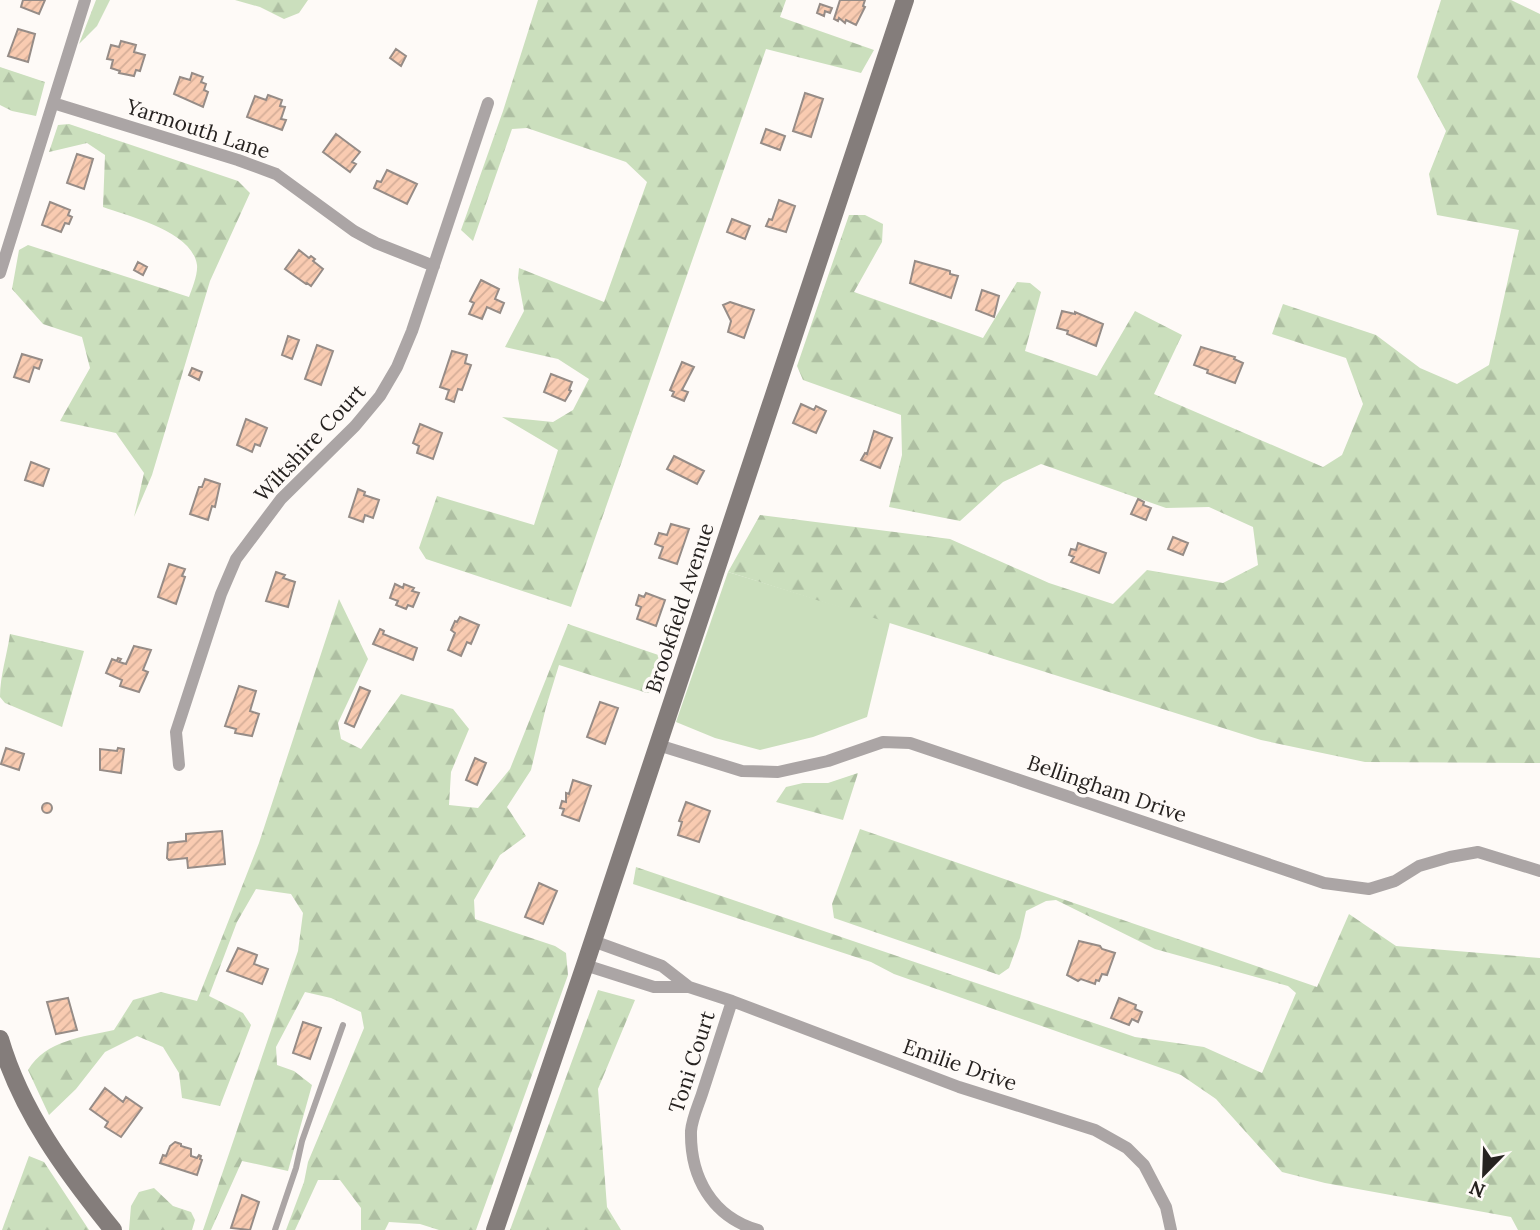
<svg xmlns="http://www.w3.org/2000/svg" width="1540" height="1230" font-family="Lora,serif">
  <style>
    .green { fill: #cbdfbd }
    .forest { fill: url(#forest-firs) }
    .building { fill: url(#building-hatch); stroke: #968c87; stroke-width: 2 }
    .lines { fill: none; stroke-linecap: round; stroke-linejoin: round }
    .service { stroke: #aba5a5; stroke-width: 6 }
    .minor { stroke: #aba5a5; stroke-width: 12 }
    .secondary { stroke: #847d7b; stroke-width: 18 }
    .labels { text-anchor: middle; stroke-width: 7; stroke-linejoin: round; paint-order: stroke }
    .street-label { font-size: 21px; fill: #262220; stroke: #fefaf7 }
  </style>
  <defs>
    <pattern id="forest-firs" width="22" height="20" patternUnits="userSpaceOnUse" patternTransform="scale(1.75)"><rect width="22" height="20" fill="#cbdfbd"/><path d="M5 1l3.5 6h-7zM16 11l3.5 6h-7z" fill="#aebfa2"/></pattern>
    <pattern id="building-hatch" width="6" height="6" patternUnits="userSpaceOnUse" patternTransform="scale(1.75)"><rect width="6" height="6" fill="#f9cbb1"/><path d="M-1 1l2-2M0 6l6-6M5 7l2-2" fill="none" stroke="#d5ae98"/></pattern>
  </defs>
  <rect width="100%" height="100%" fill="#fefaf7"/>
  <path class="green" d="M728 572 890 622 867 717 813 737 760 750 715 738 676 722Z"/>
  <path class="forest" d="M96 0H110L97 26 79 44Z
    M235 0H308L299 13 284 19 260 7Z
    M538 0H786L780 17 874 50 861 73 766 49 571 607 426 559 419 548 437 496 534 525 558 450 502 417 553 422 573 410 589 379 558 359 505 347 524 311 518 278 519 268 604 302 647 182 626 162 527 128 512 129 473 241 461 230 503 111Z
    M1441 0H1511L1540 14V763L1365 762 1261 740 728 572 760 515 950 539 1049 583 1113 604 1147 570 1223 583 1258 565 1253 527 1209 507 1166 508 1041 464 1003 482 960 521 889 507 902 455 901 415 803 380 797 366 849 215H865L883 224 882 242 854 292 983 338 1017 282 1030 283 1041 292 1025 351 1097 376 1135 311 1182 335 1154 394 1323 467 1342 455 1363 404 1346 358 1272 334 1283 304 1376 335 1420 368 1457 384 1489 365 1519 230 1437 215 1429 174 1446 131 1417 77Z
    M0 67 45 82 36 116 12 111 0 105Z
    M69 124 238 181 250 193 210 281 152 475 134 517 144 473 116 433 60 421 90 368 82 337 43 324 12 289 19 250 28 245 189 297C192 289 198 274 197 265 192 231 130 217 103 207L105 155 87 143 49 152 58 125Z
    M339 599 368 659 338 723 341 739 361 749 401 694 453 709 469 729 451 772 449 805 478 808 510 769 568 624 670 659 661 688 647 693 559 665 546 707 531 770 507 807 526 836 500 855 474 900 475 919 555 946 566 953 568 975 476 1230H439L420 1224 389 1222 385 1230H361V1208L340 1180H318L295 1230H286L304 1182 308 1162 364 1028 361 1012 331 998 305 992 276 1047 277 1065 294 1071 312 1085 288 1171 242 1161 211 1230H203L298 951 303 913 291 894 256 889 237 922 209 996 243 1013 251 1025 220 1106 182 1098 179 1073 163 1047 137 1036 105 1052 76 1089 49 1115 28 1070C46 1040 83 1037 114 1030L133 1000 161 992 197 1001 259 843Z
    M10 634 84 651 62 727 5 703 0 697C0 676 7 655 10 634Z
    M858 773 843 820 776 802 786 787 803 783H828Z
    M860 829 1317 987 1349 914 1396 946 1540 958V1230H1518L1511 1217 1325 1183 1282 1172 1216 1099 1181 1075 894 974 871 962 633 884 636 867 1135 1037 1204 1047 1262 1073 1296 993 1288 986 1155 949 1056 900 1046 901 1026 911 1020 938 1009 968 999 975 834 918 832 904Z
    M598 990 635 1000 598 1089 607 1207 621 1230H510Z
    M29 1156 44 1162 89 1230H2Z
    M154 1188 173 1206 191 1212 195 1220 192 1230H129L131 1206 139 1192Z"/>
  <path class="building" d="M23 0H45L39 14 21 7Z
    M840 0H865L863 6 865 7 856 25 846 20 845 23 839 18 838 21 834 19Z
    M820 4 832 8 830 13 825 11 824 16 817 13Z
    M18 29 35 34 28 62 8 56Z
    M121 41 136 45 134 52 145 55 140 71 136 70 134 76 119 73 120 71 111 68 113 60 107 59 111 45 119 47Z
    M396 49 406 56 401 66 390 58Z
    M192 73 203 77 201 82 206 84 204 90 208 92 203 107 174 94 180 77 190 80Z
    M805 93 823 99 811 137 793 131Z
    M268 95 282 100 280 106 285 107 281 119 286 120 282 130 247 117 255 96 266 100Z
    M766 129 785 136 780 150 761 143Z
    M336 134 360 152 352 162 356 164 350 172 323 152Z
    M77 154 93 159 84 189 67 183Z
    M387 170 417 184 407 204 374 188 377 181 381 182Z
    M779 200 795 206 786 232 766 226 769 219 772 220Z
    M50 202 70 210 68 215 72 217 69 224 65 223 61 232 42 225Z
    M732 219 750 226 745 239 727 232Z
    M299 250 309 258 311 256 315 259 313 261 323 269 311 286 307 283 306 284 285 269Z
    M915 261 950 271V274L958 276 951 298 910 283Z
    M138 262 147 267 143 275 134 270Z
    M481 280 499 289 495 299 504 303 500 313 487 307 482 319 469 314 474 303 470 301Z
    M982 290 999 296 994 317 976 310Z
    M730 302 754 310 744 338 728 332 731 321 723 305Z
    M1062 311 1075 314V312L1103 324 1096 346 1067 334 1068 331 1057 328Z
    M288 336 299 340 292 359 282 355Z
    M317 345 333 351 321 385 305 379Z
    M1201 347 1235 357 1234 359 1243 363 1235 383 1207 373 1208 370 1194 365Z
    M452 351 467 355 465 363 471 365 462 390 458 389 454 402 446 399 449 390 440 387Z
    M22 354 42 360 39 369 34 367 29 382 14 377Z
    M682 362 694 367 682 390 688 392 684 401 672 396 674 392 670 390Z
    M192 368 202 372 199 380 189 375Z
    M551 374 572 382 569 390 571 391 565 401 544 392Z
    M801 404 814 410 816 406 826 411 816 433 793 423Z
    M246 419 267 428 260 446 255 444 252 452 237 445Z
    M420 424 442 433 433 459 417 453 419 446 413 443Z
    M874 431 892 438 880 468 861 460 865 453 867 454Z
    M674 456 704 471 697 484 667 469Z
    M31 462 49 469 43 486 25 480Z
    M205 479 220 484 215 507 212 506 208 520 190 514 199 487H202Z
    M358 489 365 492 364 495 379 500 373 518 365 515 363 522 349 517Z
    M1138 499 1144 502 1143 505 1151 508 1146 520 1131 514Z
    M671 524 689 529 677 564 659 558 663 547 655 544 659 533 667 535Z
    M1173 537 1188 543 1183 555 1168 549Z
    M1078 543 1106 553 1099 573 1071 562 1074 557 1069 555 1071 549 1076 550Z
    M169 564 185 569 182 576 185 577 176 604 158 597Z
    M276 572 285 575 283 578 295 582 288 607 266 601Z
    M395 584 403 588 404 584 414 588 412 591 419 593 413 607 408 605 406 609 396 605 398 601 390 598Z
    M646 593 665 600 656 626 637 619 641 607 636 605 639 595 644 597Z
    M460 617 479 625 471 644 467 642 461 656 448 650 455 633 451 630 455 621 457 622Z
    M380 629 384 631 383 634 417 648 413 660 373 644Z
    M134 646 151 650 143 670 148 672 139 692 120 686 122 680 106 673 112 659 117 661 118 658 121 659 119 662 126 664Z
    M239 686 256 691 250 711 259 714 252 736 235 733 236 729 225 726Z
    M360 687 370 691 354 727 345 723Z
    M600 702 618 708 605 744 587 737Z
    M6 748 24 754 19 770 1 764Z
    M118 748 124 749 121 773 100 770V749L117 751Z
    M475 758 486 763 477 785 466 780Z
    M573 780 591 786 579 821 562 815 564 809 560 808 562 801 566 802V793L569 794Z
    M686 802 710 811 699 842 678 835 682 822 679 821Z
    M42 808a5 5 0 1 1 10 0a5 5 0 1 1-10 0Z
    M222 831 225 864 188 868 187 858 169 860 167 858 168 843 186 841V834Z
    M539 883 557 891 543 924 525 917Z
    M1079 941 1100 946 1102 949 1115 953 1107 975 1102 974 1099 981 1096 980 1095 984 1081 979 1078 981 1067 975Z
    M238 948 257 955 254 964 268 969 262 984 227 971Z
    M68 998 77 1030 56 1034 47 1002Z
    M1119 998 1136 1005 1135 1009 1142 1012 1138 1022 1132 1019 1129 1025 1111 1018Z
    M303 1022 321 1028 310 1059 293 1053Z
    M105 1088 123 1102 126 1097 142 1108 121 1137 105 1127 108 1122 90 1109Z
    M175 1142 181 1144V1146L191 1149V1156L197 1158 199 1155 201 1156 200 1159 202 1160 197 1175 160 1163 163 1155 166 1156 170 1146Z
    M242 1195 259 1202 250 1230 231 1228Z"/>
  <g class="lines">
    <path class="service" d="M275 1230 296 1168 302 1141 343 1025"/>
    <path class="minor" d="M53 103 238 160 276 174 354 231 376 243 434 266
      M0 273 85 0
      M658 745 742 771 778 772 828 761 883 742 910 743 1324 883 1369 889 1395 881 1419 866 1450 857 1478 852 1540 871
      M179 765 176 732 221 594 236 559 281 499 355 426 380 396 397 367 412 331 488 103
      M593 941 662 966 689 987
      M585 965 654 987H689L732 1001 959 1087 1095 1130 1127 1148 1144 1165 1166 1207 1171 1230
      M732 1001C722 1032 712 1063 702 1094 698 1106 692 1119 691 1131 690 1177 712 1217 758 1230"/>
    <path class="secondary" d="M0 1039C21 1111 66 1172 113 1230
      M495 1230 585 965 905 0"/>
  </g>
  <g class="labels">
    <g class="street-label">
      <text transform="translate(198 129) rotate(18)" y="7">Yarmouth Lane</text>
      <text transform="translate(310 443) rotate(-47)" y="7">Wiltshire Court</text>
      <text transform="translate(680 608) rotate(-72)" y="7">Brookfield Avenue</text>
      <text transform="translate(1107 789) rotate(19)" y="7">Bellingham Drive</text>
      <text transform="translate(692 1062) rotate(-72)" y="7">Toni Court</text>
      <text transform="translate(960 1065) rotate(19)" y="7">Emilie Drive</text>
    </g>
  </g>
  <g transform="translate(1484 1174) rotate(203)" stroke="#fefaf7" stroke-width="5" paint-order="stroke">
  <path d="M0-5L12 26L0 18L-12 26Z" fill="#262220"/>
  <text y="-10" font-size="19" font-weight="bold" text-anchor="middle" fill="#262220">N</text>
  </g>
</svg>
